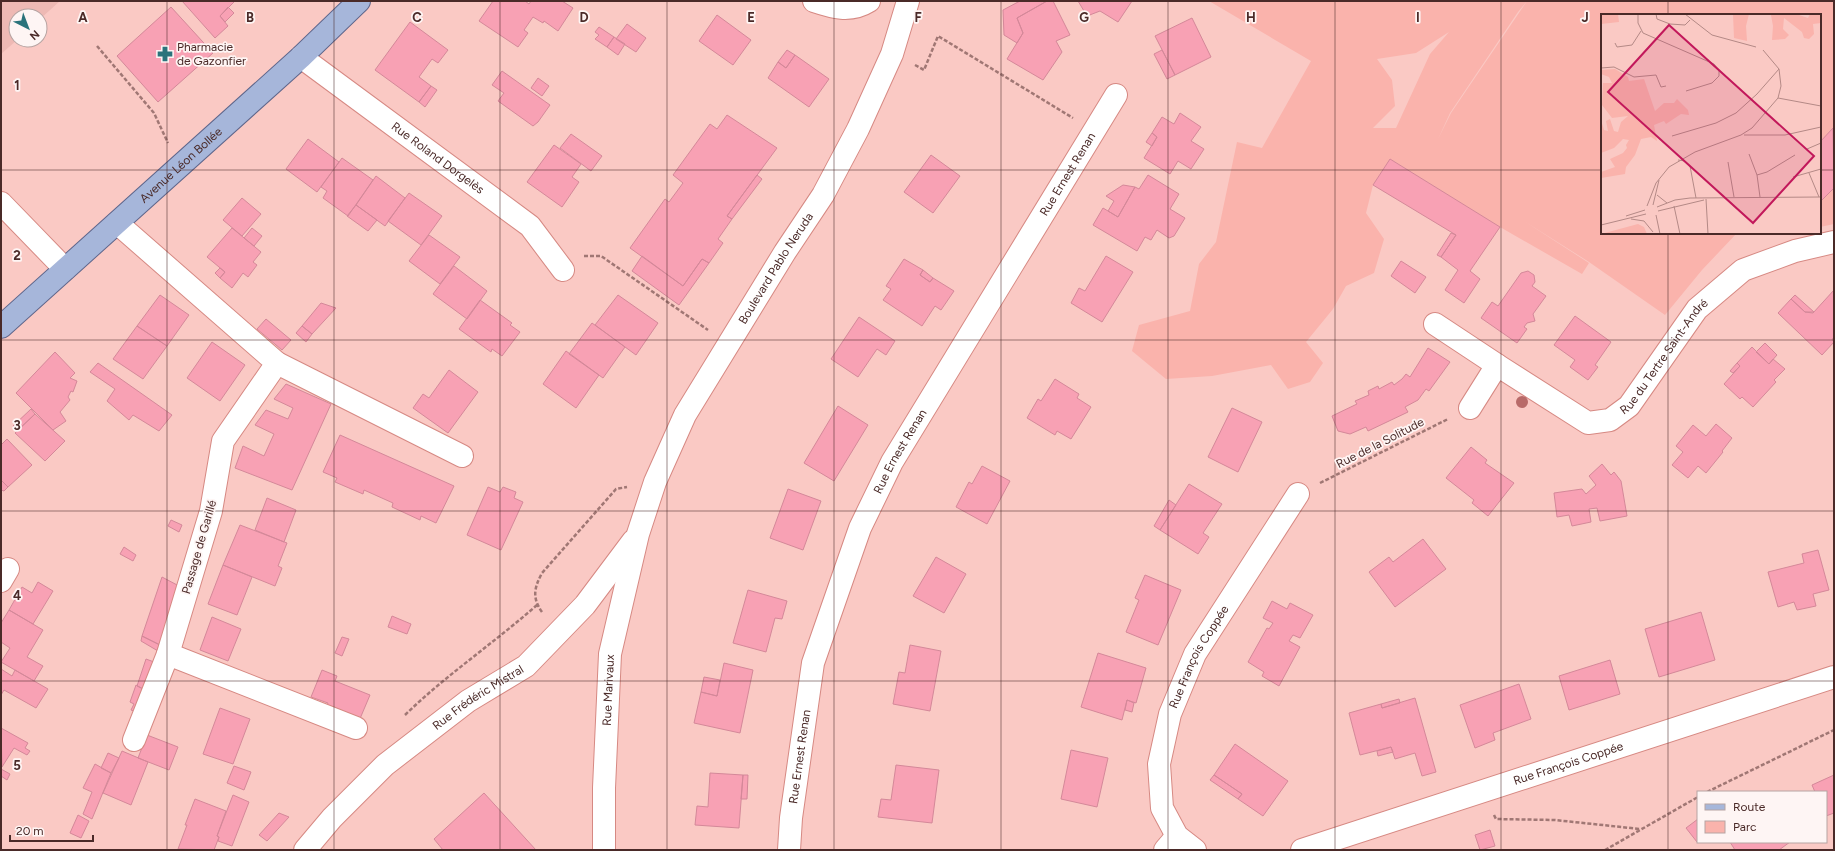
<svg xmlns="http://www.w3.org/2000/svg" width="1835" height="851" font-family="Figtree,sans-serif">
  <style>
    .built { fill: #eeb9b4 }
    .green { fill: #fab3ac; fill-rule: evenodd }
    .building { fill: #f8a1b4; stroke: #d48899 }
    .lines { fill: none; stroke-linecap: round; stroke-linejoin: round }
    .minor-casing { stroke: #d68983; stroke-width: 24 }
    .major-casing { stroke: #5f668b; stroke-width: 24 }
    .path { stroke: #a07774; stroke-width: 2.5; stroke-dasharray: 4 2; stroke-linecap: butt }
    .minor { stroke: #fff; stroke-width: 22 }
    .major { stroke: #a6b6da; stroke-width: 22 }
    .tree { fill: #b86a69 }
    .grid { fill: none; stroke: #4a2a28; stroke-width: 1; stroke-opacity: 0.55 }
    .labels { text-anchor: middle; stroke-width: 3.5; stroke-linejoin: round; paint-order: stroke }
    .poi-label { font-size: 12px; fill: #4a2a28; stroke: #fef5f4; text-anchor: start }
    .street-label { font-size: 12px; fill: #4a2a28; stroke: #fef5f4 }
    .inset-road { fill: none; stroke: #b48986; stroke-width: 1 }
    .view { fill: #c2185b; fill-opacity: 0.15; stroke: #c2185b; stroke-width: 2 }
    .inset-edge { fill: none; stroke: #4a2a28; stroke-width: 2 }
    .grid-label { font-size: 13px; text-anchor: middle; font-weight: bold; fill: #4a2a28; stroke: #fef5f4; stroke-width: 3.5; stroke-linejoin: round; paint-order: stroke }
  </style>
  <rect width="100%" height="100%" fill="#fac9c4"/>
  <path class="built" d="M1 1H60L40 19V16H16L17 40 1 54Z"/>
  <path class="green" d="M1209 1H1527L1518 12 1450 113 1438 139 1451 113 1527 1H1834V224L1820 227V15H1602V233H1737L1702 270 1665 315 1589 262 1521 219 1589 263 1582 274 1500 227 1390 159 1373 185 1366 213 1384 239 1374 273 1346 286 1333 309 1306 342 1323 363 1310 382 1288 389 1271 365 1212 376 1166 379 1132 351 1139 325 1190 311 1199 264 1216 242 1237 142 1262 148 1311 61ZM1449 32 1430 54 1396 128H1373L1395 106 1392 80 1377 59 1416 53Z"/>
  <path class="building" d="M182 1H235L220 16 228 26 215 38Z
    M493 1H525L529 4 531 1H562L573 8 558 31 544 21 543 23 533 17 524 30 528 33 518 47 479 21Z
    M1020 1H1047L1017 18 1023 33 1017 43 1004 35 1003 10Z
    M1047 1H1053L1070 35 1056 41 1062 52 1043 80 1007 59 1023 33 1017 18Z
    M1078 1H1132L1118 22 1100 11 1087 16Z
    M171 7 213 53 158 102 117 56Z
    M228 7 234 13 225 22 220 16Z
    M717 15 751 40 733 65 699 41Z
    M1192 18 1211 57 1175 75 1155 36Z
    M410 22 448 50 438 63 432 59 419 77 431 86 419 102 375 70Z
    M627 24 646 38 636 52 616 39Z
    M599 27 614 37 607 47 595 39 599 35 595 32Z
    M614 37 625 44 618 55 607 47Z
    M787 50 795 55 786 68 778 62Z
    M1162 50 1175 75 1167 79 1154 54Z
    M795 55 829 79 809 107 768 78 778 62 786 68Z
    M502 71 550 105 538 122 533 126 498 101 504 93 492 85Z
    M538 78 549 86 542 96 531 88Z
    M431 86 437 90 425 107 419 102Z
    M1180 113 1201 127 1191 141 1204 149 1191 169 1178 161 1170 174 1144 158 1157 137 1152 133 1162 117 1174 124Z
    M727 115 777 148 727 216 732 219 718 239 723 243 709 263 702 259 683 286 630 248 665 199 669 202 683 183 673 175 710 124 717 129Z
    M1833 128 1834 188 1820 202V142Z
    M1152 133 1157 137 1152 146 1146 142Z
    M571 134 602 156 591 171 560 148Z
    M308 139 339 162 317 192 286 169Z
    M554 145 581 164 572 177 579 182 562 207 527 182Z
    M931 155 960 176 933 213 904 192Z
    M342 158 373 180 348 216 323 198 327 191 321 187Z
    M1390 159 1500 227 1470 271 1480 279 1464 303 1445 290 1458 270 1441 257 1456 235 1373 185Z
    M757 175 762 179 732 219 727 216Z
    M1148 175 1179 194 1170 209 1185 218 1174 236 1169 238 1157 230 1151 240 1145 237 1137 251 1093 225 1103 208 1118 217 1135 187 1139 189Z
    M376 176 405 198 385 226 356 205Z
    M1123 185 1135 187 1118 217 1108 211 1114 201 1106 196Z
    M409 193 442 216 421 245 388 221Z
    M242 198 261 214 242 236 223 220Z
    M356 205 377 220 368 231 347 216Z
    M232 228 261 252 253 262 257 265 248 277 243 273 232 288 220 278 225 272 207 257Z
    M252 228 262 236 254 246 244 238Z
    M1451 233 1456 235 1441 257 1437 255Z
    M429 235 460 257 440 284 409 261Z
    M642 256 683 286 702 259 709 263 679 305 632 271Z
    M1106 256 1133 272 1102 322 1071 303 1079 288 1085 291Z
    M904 259 923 270 920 275 930 282 933 278 954 291 941 310 935 306 922 326 883 300 891 289 886 286Z
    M1401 261 1426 277 1415 293 1391 276Z
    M454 266 487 291 467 319 433 294Z
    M220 268 225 272 220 278 215 273Z
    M923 270 933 278 930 282 920 275Z
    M1528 271 1534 275 1535 282 1532 286 1546 296 1533 314 1535 321 1527 323 1524 327 1527 329 1517 343 1481 318 1492 302 1498 306 1521 273Z
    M1834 290V338L1832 339 1834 342 1822 355 1778 313 1791 299 1805 312 1813 313Z
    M160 295 189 315 167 346 137 326Z
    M618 295 658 323 636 355 595 325Z
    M1795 295 1814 312H1805L1791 299Z
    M480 300 512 323 510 325 520 332 502 356 492 349 491 352 459 329Z
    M321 303 336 308 312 334 302 326Z
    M1575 316 1611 342 1595 365 1598 367 1588 380 1570 367 1575 360 1554 345Z
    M859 317 895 341 886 355 877 349 858 377 831 359Z
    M266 319 291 340 282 350 257 329Z
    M592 323 625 347 603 378 569 354Z
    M137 326 167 346 143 379 113 359Z
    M302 326 312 334 306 342 296 333Z
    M212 342 245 365 220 401 187 378Z
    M1765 343 1777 355 1769 364 1756 352Z
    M1752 347 1769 364 1773 359 1785 369 1774 380 1776 382 1753 407 1742 397 1740 399 1724 384 1740 366 1737 363Z
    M1428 348 1450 362 1429 391 1426 389 1418 400 1405 407 1408 412 1368 431 1366 427 1350 434 1338 431 1332 416 1357 404 1355 401 1369 395 1368 391 1378 386 1379 389 1392 382 1394 385 1402 379 1406 374 1410 377Z
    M566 351 599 375 576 408 543 384Z
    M55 352 75 373 70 378 77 381 73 392 71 391 68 397 70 400 60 412 66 421 53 430 16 393Z
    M98 363 172 415 159 431 133 415 129 420 107 401 115 389 90 372Z
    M1737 363 1740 366 1733 373 1730 371Z
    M449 370 478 392 448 433 413 408 423 394 429 398Z
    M1055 379 1079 394 1077 398 1091 407 1071 439 1057 431 1055 435 1027 418 1038 399 1041 401Z
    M286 384 331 404 292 490 235 468 243 446 264 456 274 434 255 425 266 410 288 419 293 408 274 399Z
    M838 406 868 425 834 481 804 463Z
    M1232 408 1262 422 1238 472 1208 457Z
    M31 409 35 414 17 431 13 426Z
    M35 414 65 441 45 461 15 433Z
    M1716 424 1732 438 1722 451 1723 452 1706 473 1698 466 1688 478 1672 465 1683 452 1676 446 1693 425 1706 436Z
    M340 435 454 486 436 523 421 516 420 520 392 507 393 503 364 490 363 494 335 482 337 478 323 472Z
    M7 439 32 465 8 487 1 480V445Z
    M1471 447 1487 460 1485 463 1514 483 1488 516 1472 503 1474 500 1446 478Z
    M1602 464 1611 475 1614 472 1621 481 1627 516 1600 521 1597 508 1589 509 1591 522 1572 526 1569 515 1557 517 1554 493 1582 489 1586 494 1596 485 1589 476Z
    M982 466 1010 481 987 524 956 507 969 482 972 484Z
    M1 480 8 487 4 491 1 490Z
    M1189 484 1222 504 1203 533 1209 537 1198 554 1160 530Z
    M488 487 500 492 503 487 516 492 514 498 523 502 501 550 467 535Z
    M788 489 821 501 803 550 770 538Z
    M267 498 296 510 284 542 255 530Z
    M1169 500 1176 505 1160 530 1154 526Z
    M171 520 182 525 179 532 168 526Z
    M240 525 287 543 278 566 282 568 275 586 223 565Z
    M1423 539 1446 569 1395 607 1369 572 1389 557 1393 562Z
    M124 547 136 555 133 561 120 554Z
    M1818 550 1829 590 1813 594 1816 606 1797 610 1794 602 1778 607 1768 572 1804 563 1802 554Z
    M936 557 966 574 944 613 913 596Z
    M223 565 252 577 237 615 208 604Z
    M1145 575 1181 590 1158 645 1126 632 1139 600 1135 598Z
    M162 577 179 586 160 645 142 636Z
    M38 582 53 591 33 624 9 610 22 587 32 593Z
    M748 590 787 601 782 619 775 618 766 652 733 643Z
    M1272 601 1287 609 1290 603 1313 615 1300 638 1293 635 1289 641 1300 647 1279 686 1262 676 1264 672 1248 662 1267 628 1269 629 1273 623 1263 618Z
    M9 610 43 630 27 657 43 666 34 681 1 662 10 648 1 642V623Z
    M1701 612 1715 660 1659 677 1645 629Z
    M392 616 411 624 407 634 388 627Z
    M212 617 241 629 228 661 200 650Z
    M142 636 160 645 158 651 141 641Z
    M342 637 349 639 342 656 335 653Z
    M910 645 941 651 930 711 893 704 899 672 905 673Z
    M1098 653 1146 668 1136 703 1127 700 1122 720 1081 707Z
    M146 659 154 662 145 690 137 686Z
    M1610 660 1620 694 1569 710 1559 676Z
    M724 663 753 670 740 733 694 723 701 692 717 696Z
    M1 669 12 676 15 670 48 689 36 708 4 690 1 695Z
    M322 670 337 676 335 681 370 695 359 721 326 708 328 703 311 697Z
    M704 677 720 680 717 696 701 692Z
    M1519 684 1531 719 1493 733 1495 740 1475 748 1460 705Z
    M136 685 145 690 136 712 131 710 134 704 130 702Z
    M1415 698 1436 772 1422 776 1415 753 1395 759 1391 747 1360 755 1349 713 1381 704 1382 708Z
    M1399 699 1400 703 1382 708 1381 704Z
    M1127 700 1134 703 1132 712 1125 710Z
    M220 708 250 719 233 764 203 754Z
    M1 728 28 743 25 748 30 751 27 755 14 748 2 767Z
    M147 735 178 747 169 770 138 758Z
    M1235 744 1288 781 1263 816 1238 799 1242 794 1214 775Z
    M1391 747 1393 752 1378 756 1377 751Z
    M1071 750 1108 758 1097 807 1061 799Z
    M122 751 148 762 131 805 103 793Z
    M108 753 119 758 111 773 101 768Z
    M95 764 111 773 92 819 83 814 92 792 83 788Z
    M896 765 939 770 932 823 878 817 881 799 891 800Z
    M234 766 251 772 244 790 227 783Z
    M1 769 10 774 7 780 1 776Z
    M710 773 743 775 739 828 695 825 697 806 708 807Z
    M743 775H748L747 799H741Z
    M1214 775 1242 794 1238 799 1210 780Z
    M1834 775V813L1826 816V792H1815L1812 785Z
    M484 793 536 850H443L434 839Z
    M233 795 249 802 232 846 218 841 219 837 217 836Z
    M195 799 226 811 217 836 219 837 214 850 178 849 187 825H185Z
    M279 813 289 817 267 841 259 835Z
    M78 815 89 821 81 838 70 833Z
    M1698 819V841L1697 842 1686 828Z
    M1490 830 1495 846 1480 850 1475 835Z
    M1730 842H1790L1779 850H1735Z"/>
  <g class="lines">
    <defs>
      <g id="minor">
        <path d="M814 1C832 7 850 13 869 1"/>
        <path id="s1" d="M301 57 530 226 563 270"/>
        <path d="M1 203 65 269"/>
        <path d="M117 223 277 363 223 441 211 511 168 654 134 740"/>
        <path d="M1435 324 1497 365"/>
        <path d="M277 363 462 456"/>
        <path id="s2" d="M1470 408 1497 365 1588 423 1610 420 1629 406 1697 309 1743 270 1795 251 1834 242"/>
        <path d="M1 581 8 569"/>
        <path d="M168 654 356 728"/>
        <path id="s3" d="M305 850 332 818 385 765 468 701 526 666 585 605 633 541"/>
        <path id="s4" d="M604 850V788L610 654 638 534 655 482 685 415 785 252 823 195 858 129 892 54 908 1"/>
        <path id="s5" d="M789 850 791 818 813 663 860 528 892 462 1116 95"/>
        <path d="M1165 850 1177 836"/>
        <path id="s6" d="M1195 850 1177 836 1162 808 1159 764 1170 714 1195 654 1298 494"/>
        <path id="s7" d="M1302 850 1834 677"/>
      </g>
      <g id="major">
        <path id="s8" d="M1 327 301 57 359 1"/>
      </g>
    </defs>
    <use href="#minor" class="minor-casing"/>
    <use href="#major" class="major-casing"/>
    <path class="path" d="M97 46 154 113 168 143
      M915 65 924 70 938 36 1073 118
      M584 256H601L708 330
      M1320 483 1448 419
      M542 612C532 598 534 588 542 573L616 489 627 487
      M405 715C446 675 494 643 537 605
      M1707 792 1834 730
      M1494 815 1496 819 1555 820 1640 829
      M1605 850 1698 797"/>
    <use href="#minor" class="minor"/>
    <use href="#major" class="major"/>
  </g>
  <circle class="tree" cx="1522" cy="402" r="6"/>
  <path class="grid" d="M167 1V850M334 1V850M500 1V850M667 1V850M834 1V850M1001 1V850M1168 1V850M1335 1V850M1501 1V850M1668 1V15M1 170H1602M1820 170H1834M1668 233V850M1 340H1834M1 511H1834M1 681H1834"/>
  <defs>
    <symbol id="pharmacy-bare" viewBox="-9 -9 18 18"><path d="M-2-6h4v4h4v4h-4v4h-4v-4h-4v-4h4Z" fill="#2a737b" stroke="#fef5f4" stroke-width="2.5" paint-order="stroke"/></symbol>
  </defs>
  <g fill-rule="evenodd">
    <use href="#pharmacy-bare" x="154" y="43" width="22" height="22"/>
  </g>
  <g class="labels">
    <g class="poi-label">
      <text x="177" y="51">Pharmacie<tspan x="177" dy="14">de Gazonfier</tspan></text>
    </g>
    <g class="street-label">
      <text dy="4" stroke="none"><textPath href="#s1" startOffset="170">Rue Roland Dorgelès</textPath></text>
      <text dy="4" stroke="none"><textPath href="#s8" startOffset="242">Avenue Léon Bollée</textPath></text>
      <text dy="4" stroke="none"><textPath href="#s5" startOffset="742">Rue Ernest Renan</textPath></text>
      <text dy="4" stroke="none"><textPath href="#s4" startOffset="620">Boulevard Pablo Neruda</textPath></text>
      <text dy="4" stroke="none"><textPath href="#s2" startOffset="265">Rue du Tertre Saint-André</textPath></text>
      <text transform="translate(1380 443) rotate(-27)" y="4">Rue de la Solitude</text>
      <text dy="4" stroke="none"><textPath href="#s5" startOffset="418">Rue Ernest Renan</textPath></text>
      <text transform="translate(199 547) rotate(-74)" y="4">Passage de Garillé</text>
      <text dy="4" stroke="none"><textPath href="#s6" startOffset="214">Rue François Coppée</textPath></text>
      <text dy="4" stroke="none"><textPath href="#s4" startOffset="160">Rue Marivaux</textPath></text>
      <text dy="4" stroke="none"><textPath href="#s3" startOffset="232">Rue Frédéric Mistral</textPath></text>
      <text dy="4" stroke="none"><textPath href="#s5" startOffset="94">Rue Ernest Renan</textPath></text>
      <text dy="4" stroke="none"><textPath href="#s7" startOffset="280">Rue François Coppée</textPath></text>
    </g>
  </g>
  <g transform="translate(1601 14)">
    <rect width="220" height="220" fill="#fac9c4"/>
    <path d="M0 0H17L18 8 0 10ZM132 0H148L145 12 146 27 133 24ZM167 0H195L207 4 209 0H219L220 9 212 10 213 20 208 25 203 24 201 18 183 4 182 15 188 21 184 25 171 26 172 12 170 1ZM14 55 27 63 28 67 43 65 54 97 63 89H73L76 85 87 96 88 101 80 100 65 110 63 107 53 111 56 127 50 123 40 125 34 141 25 153 24 160 0 164V158L14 153 9 145 22 139 26 134 25 131 28 126 22 125 13 134 0 139V106L3 116 7 117 5 107 9 105 13 117 17 118 20 108 27 102 11 104 1 91 2 69H11L8 63 0 60V56ZM37 210 43 213 46 220H0Z" fill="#fab3ac"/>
    <path class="inset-road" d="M37 0V9L42 19 113 50 118 56V62L111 69 85 77M55 0 56 5 69 10 84 11 89 6M84 0 111 21 155 33M14 29 16 33 31 31 40 17M0 54 13 53 33 63 55 61 60 73 65 72M177 84 220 92M143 121H184L220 113M71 122 115 109 135 99 156 80 178 55M206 135 220 129M148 140 156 161M77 146 84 147 89 152 95 184M127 148 133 183M208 159 218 183M192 163 220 155M56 181 66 189M159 183 156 161 166 158 194 141M105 185 107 220M52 191 58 166M46 192 55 169 68 153 94 138 140 121 151 114 177 84 180 72 178 55 162 36M73 192 79 220M56 193 74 186 89 184 220 183M57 197 103 186M55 201 59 220M25 202 44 196M30 205 43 207 52 218M0 211 45 200"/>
    <path class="view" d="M68 11 213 142 152 209 7 78Z"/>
    <rect width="220" height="220" class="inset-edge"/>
  </g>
  <g class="grid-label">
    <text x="83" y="22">A</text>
    <text x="250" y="22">B</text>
    <text x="417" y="22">C</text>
    <text x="584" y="22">D</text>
    <text x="751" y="22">E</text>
    <text x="918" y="22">F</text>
    <text x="1084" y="22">G</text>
    <text x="1251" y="22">H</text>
    <text x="1418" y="22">I</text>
    <text x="1585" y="22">J</text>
    <text x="17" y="90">1</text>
    <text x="17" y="260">2</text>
    <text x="17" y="430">3</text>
    <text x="17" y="600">4</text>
    <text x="17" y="770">5</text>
  </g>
  <rect width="1835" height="851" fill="none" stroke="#4a2a28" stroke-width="4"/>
  <rect x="1697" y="791" width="130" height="52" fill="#fef5f4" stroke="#b6a4a2"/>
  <rect x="1705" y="804" width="20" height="6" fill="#a6b6da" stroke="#b6a4a2"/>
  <text x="1733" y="811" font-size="12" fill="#4a2a28">Route</text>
  <rect x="1705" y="821" width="20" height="12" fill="#fab3ac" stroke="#b6a4a2"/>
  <text x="1733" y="831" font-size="12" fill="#4a2a28">Parc</text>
  <g transform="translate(28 28) rotate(138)"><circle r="19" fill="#fef5f4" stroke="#b6a4a2"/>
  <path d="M0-3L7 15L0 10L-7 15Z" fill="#2a737b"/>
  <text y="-6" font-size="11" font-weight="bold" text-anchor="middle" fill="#4a2a28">N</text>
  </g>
  <path d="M10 835v6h83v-6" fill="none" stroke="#4a2a28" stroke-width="2"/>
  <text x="16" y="835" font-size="12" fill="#4a2a28" stroke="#fef5f4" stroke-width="3" paint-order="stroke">20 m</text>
</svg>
